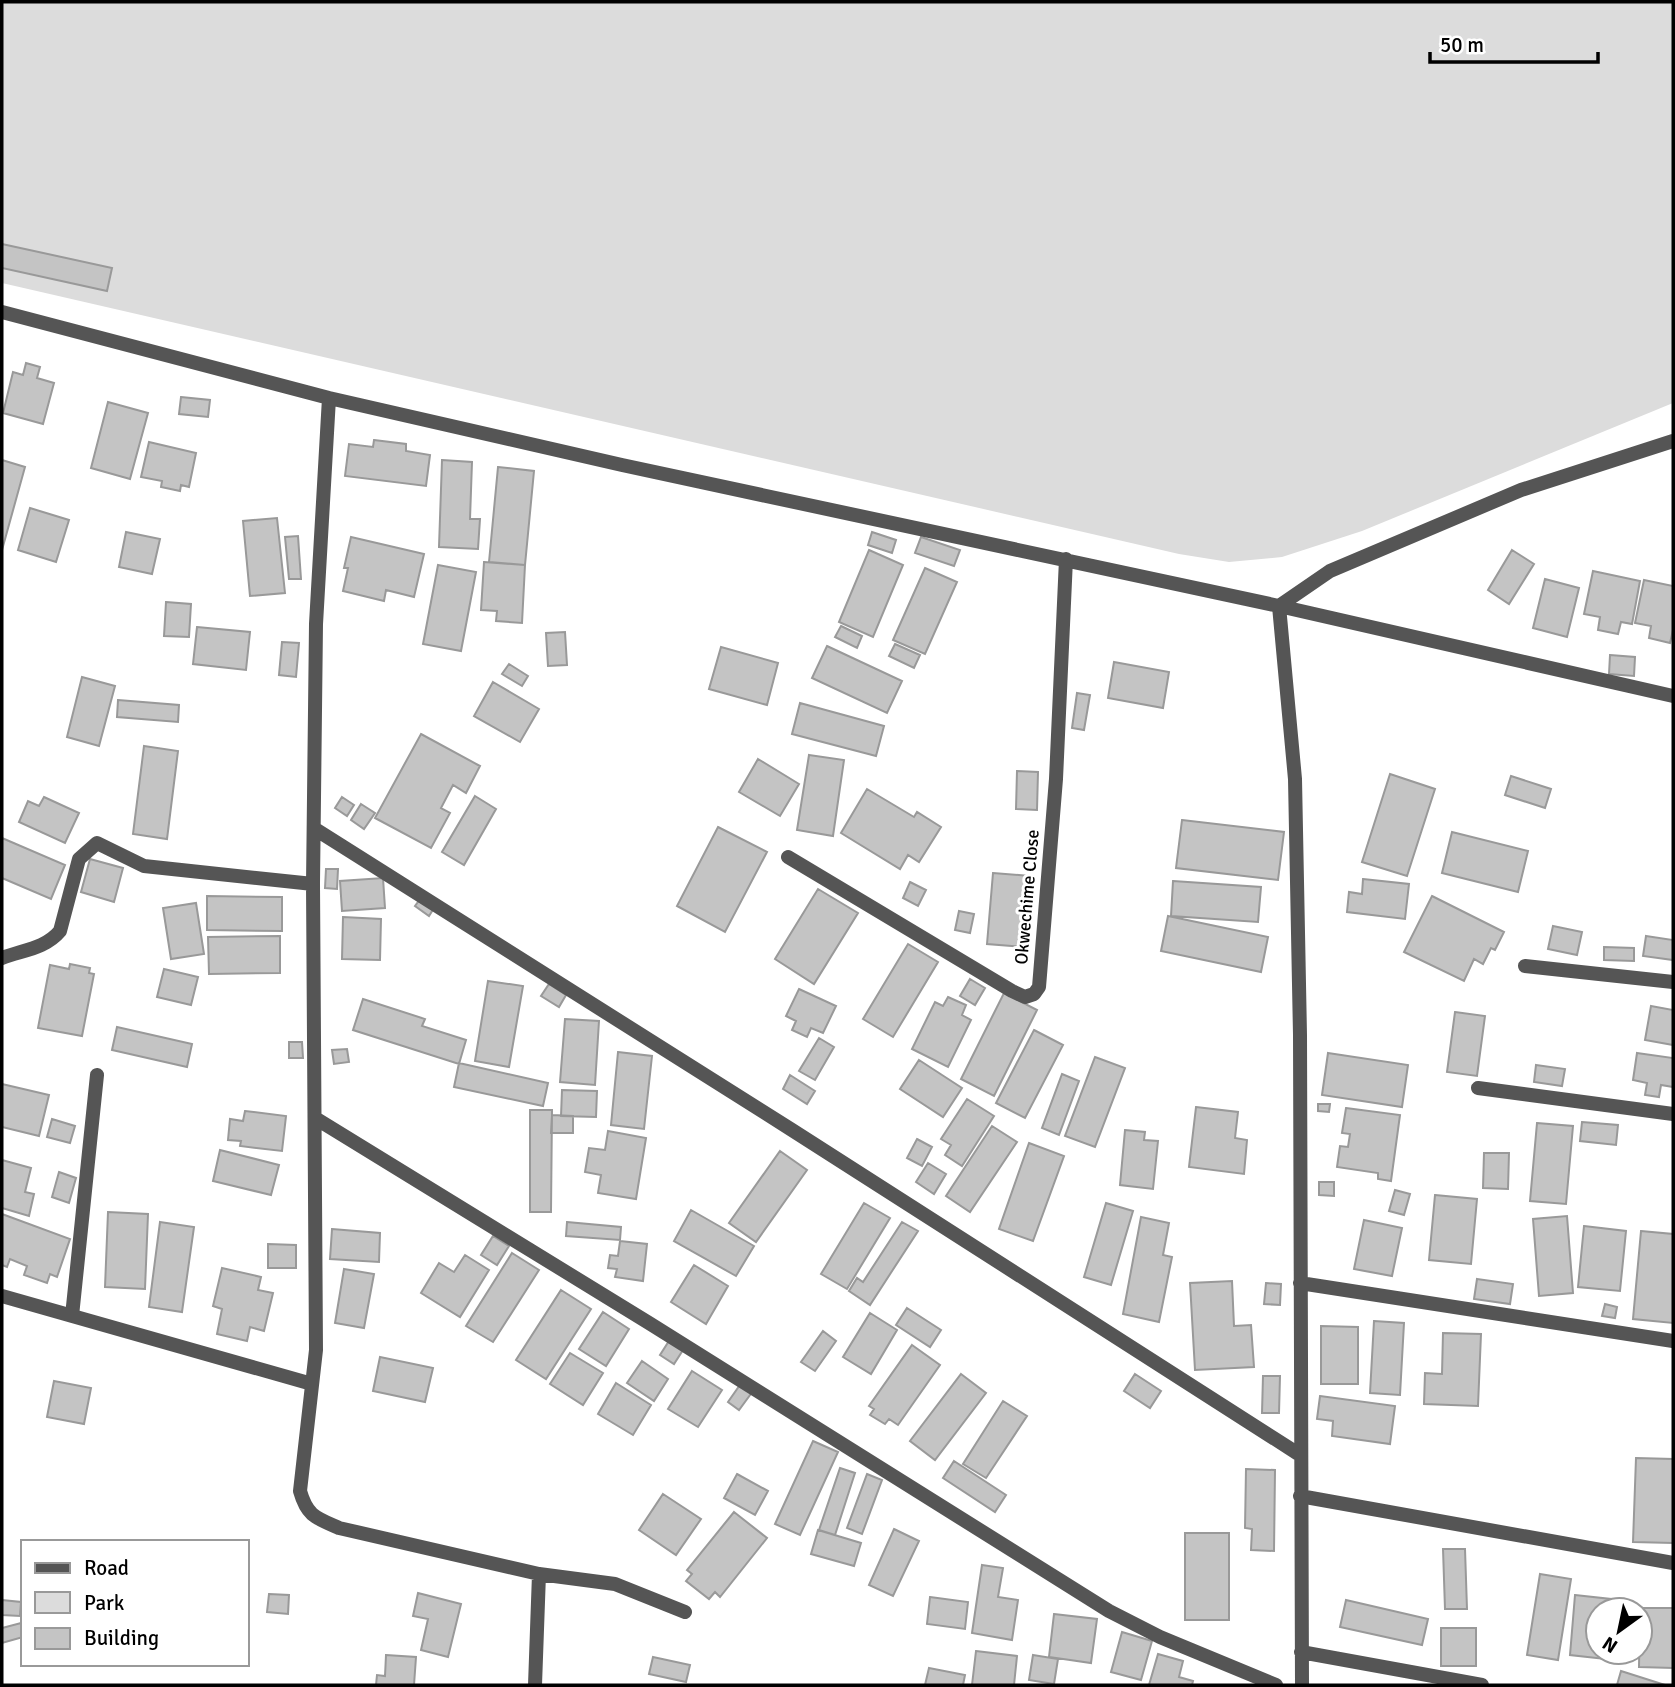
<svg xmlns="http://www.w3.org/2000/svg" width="1675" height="1687" font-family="Signika,sans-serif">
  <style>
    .green { fill: #dcdcdc }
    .building { fill: #c4c4c4; stroke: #999; stroke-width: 2 }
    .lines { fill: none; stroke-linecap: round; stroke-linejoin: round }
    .street { stroke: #555; stroke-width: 14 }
    .labels { text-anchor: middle; stroke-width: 6; stroke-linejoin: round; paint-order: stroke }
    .street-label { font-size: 18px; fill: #000; stroke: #fff }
  </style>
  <rect width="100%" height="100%" fill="#fff"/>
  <path class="green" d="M2 2H1673V403L1362 531 1282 557 1229 562 1179 554 2 283Z"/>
  <path class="building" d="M2 244 112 268 107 291 2 268Z
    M26 363 40 367 37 378 54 383 43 424 3 413 13 372 23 375Z
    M181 397 210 400 208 417 179 414Z
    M108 402 148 413 130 479 91 468Z
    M374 440 406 444V451L430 455 426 486 345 476 349 444 373 447Z
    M149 442 196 453 189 487 181 485 180 491 161 487 162 481 141 477Z
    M2 460 25 467 2 550Z
    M442 460 472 462 470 519H480L478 549 439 547Z
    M498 467 534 471 525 565 489 562Z
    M30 508 69 520 56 562 18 550Z
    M277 518 285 593 250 596 243 521Z
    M126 532 160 539 152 574 119 567Z
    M872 532 896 540 892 553 868 545Z
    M298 536 301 579H289L285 537Z
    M351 537 424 554 414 597 386 590 384 601 343 591 348 568H344Z
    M921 537 960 550 954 566 915 553Z
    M869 550 903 565 873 637 839 622Z
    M1512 550 1534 564 1509 604 1488 590Z
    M484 562 525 565 522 623 496 621 497 611 481 610Z
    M438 565 476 572 461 651 423 644Z
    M925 568 957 582 925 654 893 640Z
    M1593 571 1640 581 1632 624 1621 622 1618 634 1598 630 1600 617 1584 614Z
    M1545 579 1579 588 1567 637 1533 628Z
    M1644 580 1673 586V630L1670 643 1649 638 1651 626 1635 623Z
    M166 602 191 604 189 637 164 636Z
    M841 626 862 636 857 648 835 637Z
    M197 627 250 632 246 670 193 664Z
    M565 632 567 665 548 666 546 633Z
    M282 642 299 643 296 677 279 675Z
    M895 644 920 655 914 668 889 656Z
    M827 646 902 681 887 713 812 678Z
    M721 647 778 663 767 705 709 689Z
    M1610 655 1635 657 1634 676 1609 674Z
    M1114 662 1169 672 1163 708 1108 698Z
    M509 664 528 676 522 686 502 674Z
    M82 677 115 686 99 746 67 737Z
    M493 682 539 709 520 742 474 716Z
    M1077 693 1090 695 1084 730 1072 728Z
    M118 700 179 705 178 722 117 717Z
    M800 703 884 726 876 756 792 734Z
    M421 734 480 766 466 793 453 785 441 808 450 813 431 848 375 818Z
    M144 746 178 751 167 839 133 834Z
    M809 755 844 760 833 836 797 830Z
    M758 759 799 784 780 816 739 792Z
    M1017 771 1038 772 1037 810 1016 809Z
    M1390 774 1435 789 1407 876 1362 862Z
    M1511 776 1551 789 1545 808 1505 795Z
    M867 789 914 817 917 812 941 827 919 862 908 855 900 869 841 833Z
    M475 796 496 809 464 865 442 852Z
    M44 797 79 813 65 843 19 822 28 801 39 806Z
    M342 797 354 805 347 816 335 808Z
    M361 804 375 813 364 829 351 820Z
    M1182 820 1284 832 1278 880 1176 868Z
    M718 827 767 852 725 932 677 906Z
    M1452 832 1528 851 1518 892 1442 873Z
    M2 838 65 865 51 899 2 878Z
    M90 859 123 868 114 902 81 892Z
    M326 869H338L337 889 325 888Z
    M993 873 1030 876 1024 947 987 944Z
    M383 878 385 908 342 911 340 881Z
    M1363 879 1409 884 1405 919 1347 912 1349 892 1362 894Z
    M1173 881 1261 887 1258 922 1171 916Z
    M910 882 926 890 918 906 903 898Z
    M818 889 858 913 814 984 775 959Z
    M207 896 282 897V931L207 930Z
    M1432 896 1504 932 1495 950 1491 948 1483 964 1474 959 1464 981 1404 952Z
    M421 898 434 908 429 916 415 906Z
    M196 903 204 954 171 959 163 908Z
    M959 911 974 914 970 933 955 930Z
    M1168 916 1268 937 1261 972 1161 951Z
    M343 917 381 919 380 960 342 959Z
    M1553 926 1582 932 1577 955 1548 949Z
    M280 936V973L209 974 208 937Z
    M1646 936 1673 940V960L1643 956Z
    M908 944 938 962 893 1037 863 1019Z
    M1604 947 1634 948V961L1604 960Z
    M70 964 90 968 89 973 94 974 82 1036 38 1028 50 965 69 969Z
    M164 969 198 977 191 1005 157 997Z
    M970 979 985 988 975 1005 960 996Z
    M488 981 523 986 509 1067 475 1061Z
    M549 984 566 995 559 1007 541 996Z
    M799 989 836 1006 823 1033 811 1028 807 1037 792 1030 796 1021 786 1016Z
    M1004 993 1037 1010 994 1096 961 1079Z
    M948 997 966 1005 962 1015 971 1020 948 1067 912 1049 935 1002 943 1006Z
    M363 999 425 1019 422 1026 466 1040 459 1064 353 1030Z
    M1651 1006 1673 1010V1045L1645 1040Z
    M1455 1012 1485 1016 1477 1076 1447 1072Z
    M565 1019 599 1021 595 1085 560 1082Z
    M117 1027 192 1044 187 1067 112 1050Z
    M1034 1030 1063 1045 1025 1118 996 1103Z
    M819 1038 834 1047 815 1080 799 1071Z
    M289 1042H302L303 1058H289Z
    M347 1049 349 1062 334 1064 332 1050Z
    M618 1052 652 1056 644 1129 611 1125Z
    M1328 1053 1408 1065 1402 1107 1322 1095Z
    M1637 1053 1673 1058V1087L1661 1085 1659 1097 1645 1095 1647 1083 1633 1080Z
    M1095 1057 1125 1068 1095 1147 1065 1136Z
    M919 1060 962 1088 943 1117 900 1089Z
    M459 1063 548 1083 543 1106 454 1087Z
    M1536 1065 1565 1069 1562 1086 1534 1082Z
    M1062 1074 1079 1081 1059 1135 1042 1128Z
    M790 1075 815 1091 807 1104 783 1089Z
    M2 1084 49 1095 39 1136 2 1127Z
    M562 1090 597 1091 596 1117 561 1116Z
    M967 1099 994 1116 962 1166 945 1155 951 1145 941 1139Z
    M1318 1104H1330L1329 1112 1318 1111Z
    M1196 1107 1238 1112 1235 1138 1247 1140 1244 1174 1189 1167Z
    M1346 1108 1400 1115 1391 1181 1378 1179V1173L1337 1167 1340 1146 1348 1147 1350 1134 1342 1133Z
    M530 1110H552L551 1212H530Z
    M245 1111 286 1116 282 1151 240 1146 241 1141 228 1140 230 1119 243 1121Z
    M552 1115 573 1116V1133H551Z
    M52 1119 75 1126 70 1143 47 1137Z
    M1582 1122 1618 1125 1616 1145 1580 1141Z
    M1537 1123 1573 1126 1566 1204 1530 1201Z
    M992 1126 1017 1142 970 1212 946 1196Z
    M1125 1130 1145 1132 1144 1140 1158 1141 1153 1189 1120 1185Z
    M608 1131 646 1138 636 1199 598 1193 601 1175 585 1172 589 1148 605 1150Z
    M917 1139 932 1147 922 1166 907 1158Z
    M1029 1143 1064 1156 1033 1241 999 1229Z
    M220 1150 279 1165 271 1195 213 1181Z
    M780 1151 807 1170 756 1242 729 1223Z
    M1484 1153H1509L1508 1189 1483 1188Z
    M2 1160 31 1168 25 1192 34 1194 29 1216 2 1208Z
    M928 1163 946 1174 934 1194 916 1182Z
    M59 1172 76 1178 69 1203 52 1197Z
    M1319 1182H1334V1196L1319 1195Z
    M1395 1190 1410 1194 1404 1215 1389 1211Z
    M1435 1195 1477 1199 1471 1264 1429 1260Z
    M864 1203 890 1218 847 1289 821 1274Z
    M1106 1203 1133 1211 1111 1285 1084 1277Z
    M691 1210 754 1246 736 1276 674 1241Z
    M108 1212 148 1214 145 1289 105 1287Z
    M2 1214 70 1239 57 1277 50 1274 47 1283 24 1275 27 1266 10 1259 7 1267 2 1265Z
    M1567 1216 1573 1293 1539 1296 1533 1219Z
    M1141 1217 1169 1223 1163 1255 1172 1257 1159 1322 1123 1314Z
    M1364 1220 1402 1228 1392 1276 1354 1269Z
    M160 1222 194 1227 182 1312 149 1307Z
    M567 1222 621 1227 620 1240 566 1236Z
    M902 1222 918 1231 870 1305 849 1291 857 1278 863 1282Z
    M1584 1226 1626 1231 1620 1291 1578 1287Z
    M332 1229 380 1233 379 1262 330 1259Z
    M1641 1231 1673 1234V1323L1633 1319Z
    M493 1236 509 1246 497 1265 481 1255Z
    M620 1241 647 1244 643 1281 615 1277 617 1269 608 1268 610 1255 618 1256Z
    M268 1244 296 1245V1268H268Z
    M512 1253 539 1270 493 1342 466 1326Z
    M465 1255 489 1270 460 1317 421 1293 439 1263 454 1272Z
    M694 1265 728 1286 706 1324 671 1302Z
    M222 1268 261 1277 258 1290 273 1293 264 1331 250 1327 247 1341 217 1334 222 1309 213 1306Z
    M344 1269 374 1274 364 1328 335 1323Z
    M1477 1279 1513 1284 1510 1304 1474 1299Z
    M1232 1281 1234 1326 1251 1325 1254 1367 1195 1370 1190 1283Z
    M1266 1283 1281 1284 1280 1305 1264 1304Z
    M561 1290 591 1309 546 1379 516 1360Z
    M1605 1304 1617 1307 1615 1318 1602 1316Z
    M907 1308 941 1330 930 1347 896 1325Z
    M603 1312 629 1329 606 1366 579 1349Z
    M870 1313 897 1330 871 1374 843 1357Z
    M1374 1321 1404 1323 1400 1395 1370 1393Z
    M1321 1326 1358 1327V1384H1321Z
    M823 1331 836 1341 815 1371 801 1362Z
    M1443 1333 1481 1334 1478 1406 1424 1404 1425 1373 1442 1374Z
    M669 1341 683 1350 674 1364 660 1355Z
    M912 1345 940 1365 898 1425 889 1419 885 1424 870 1415 874 1409 869 1406Z
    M570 1353 603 1373 583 1405 550 1384Z
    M380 1357 433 1368 425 1402 373 1391Z
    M642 1361 668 1379 654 1401 627 1383Z
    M692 1371 722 1390 698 1427 668 1409Z
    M961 1374 986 1393 935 1460 910 1441Z
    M1135 1374 1161 1391 1150 1408 1124 1391Z
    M1263 1376H1280L1279 1413H1262Z
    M54 1381 91 1388 84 1424 47 1417Z
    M742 1382 753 1391 739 1410 728 1402Z
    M616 1383 651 1405 633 1435 598 1414Z
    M1320 1396 1395 1406 1390 1444 1332 1436 1333 1421 1317 1419Z
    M1003 1401 1027 1416 986 1478 963 1464Z
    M813 1441 838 1452 800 1535 775 1524Z
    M1636 1458 1673 1459V1543L1633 1542Z
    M954 1461 1006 1495 995 1512 943 1478Z
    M840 1468 855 1473 835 1535 819 1530Z
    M1246 1469 1275 1470 1274 1551 1251 1550 1252 1529 1245 1528Z
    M737 1474 768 1491 755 1515 724 1498Z
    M867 1474 882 1480 862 1534 847 1528Z
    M663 1494 701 1519 676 1555 639 1530Z
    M734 1512 767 1538 720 1597 715 1592 709 1599 686 1581 692 1574 687 1570Z
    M894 1529 919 1541 893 1596 869 1585Z
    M818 1530 861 1543 854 1566 811 1554Z
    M1185 1533H1229V1620H1185Z
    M1443 1549H1465L1467 1609H1445Z
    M982 1565 1003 1568 998 1597 1018 1600 1012 1640 972 1633Z
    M1540 1574 1571 1579 1558 1660 1527 1655Z
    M418 1593 461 1604 448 1657 421 1650 428 1619 413 1616Z
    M269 1594 289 1595 288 1614 267 1612Z
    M1575 1595 1620 1600 1619 1610H1598V1652H1615L1614 1660 1570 1655Z
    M930 1597 968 1602 965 1629 927 1624Z
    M2 1600 21 1602 20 1616 2 1615Z
    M1346 1600 1428 1619 1422 1645 1340 1627Z
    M1640 1608H1673V1668L1639 1667Z
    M1054 1614 1097 1619 1091 1663 1049 1657Z
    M21 1623 23 1637 2 1643V1628Z
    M1441 1628H1476V1666H1441Z
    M1122 1632 1152 1641 1141 1680 1111 1672Z
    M976 1651 1017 1656 1014 1685H972Z
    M1158 1654 1183 1661 1179 1677 1193 1681 1192 1685H1149Z
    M386 1655 416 1657 414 1685H376L377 1675 385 1676Z
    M1033 1655 1058 1659 1054 1684 1029 1680Z
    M653 1657 690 1665 686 1682 649 1674Z
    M929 1668 965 1675 963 1685H925Z
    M1621 1671 1665 1685H1617Z"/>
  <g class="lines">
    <path class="street" d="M2 312 329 398 622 465 1279 606 1330 571 1521 490 1673 441
      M329 398 316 624 313 884 316 1350 300 1491C307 1516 316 1518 339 1528L539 1574 615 1584 685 1612
      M315 829 792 1130 1300 1455
      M788 857 1012 991 1025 997 1034 994 1039 987 1056 779 1066 559
      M2 958C22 950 45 949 60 931L79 859 97 843 144 866 313 884
      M1525 966 1673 982
      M1478 1088 1673 1114
      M315 1118 649 1323 1109 1611 1160 1637 1276 1685
      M1300 1283 1673 1341
      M2 1296 312 1384
      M72 1316 97 1075
      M1300 1496 1673 1563
      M1301 1652 1482 1685
      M535 1685 539 1574
      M1302 1685 1300 1035 1295 779 1279 606 1673 696"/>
  </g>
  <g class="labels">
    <g class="street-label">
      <text transform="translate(1027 897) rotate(-85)" y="6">Okwechime Close</text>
    </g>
  </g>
  <rect width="1675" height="1687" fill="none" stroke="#000000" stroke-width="7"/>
  <rect x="21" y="1540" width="228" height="126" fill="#ffffff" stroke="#999999" stroke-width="2"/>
  <rect x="35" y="1563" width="35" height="10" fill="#555555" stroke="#999999" stroke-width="2"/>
  <text x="84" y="1575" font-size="21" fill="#000000">Road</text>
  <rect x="35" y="1592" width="35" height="21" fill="#dcdcdc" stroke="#999999" stroke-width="2"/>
  <text x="84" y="1610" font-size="21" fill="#000000">Park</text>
  <rect x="35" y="1628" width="35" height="21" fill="#c4c4c4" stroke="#999999" stroke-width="2"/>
  <text x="84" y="1645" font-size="21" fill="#000000">Building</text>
  <g transform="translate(1619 1631) rotate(213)"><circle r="33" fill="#ffffff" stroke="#999999" stroke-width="2"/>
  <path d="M0-5L12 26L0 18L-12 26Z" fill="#000000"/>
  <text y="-10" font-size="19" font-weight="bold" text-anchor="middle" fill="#000000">N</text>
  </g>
  <path d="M1430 52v10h168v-10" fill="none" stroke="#000000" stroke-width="3.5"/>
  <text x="1440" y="52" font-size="21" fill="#000000" stroke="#ffffff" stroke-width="5" paint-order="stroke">50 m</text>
</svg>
